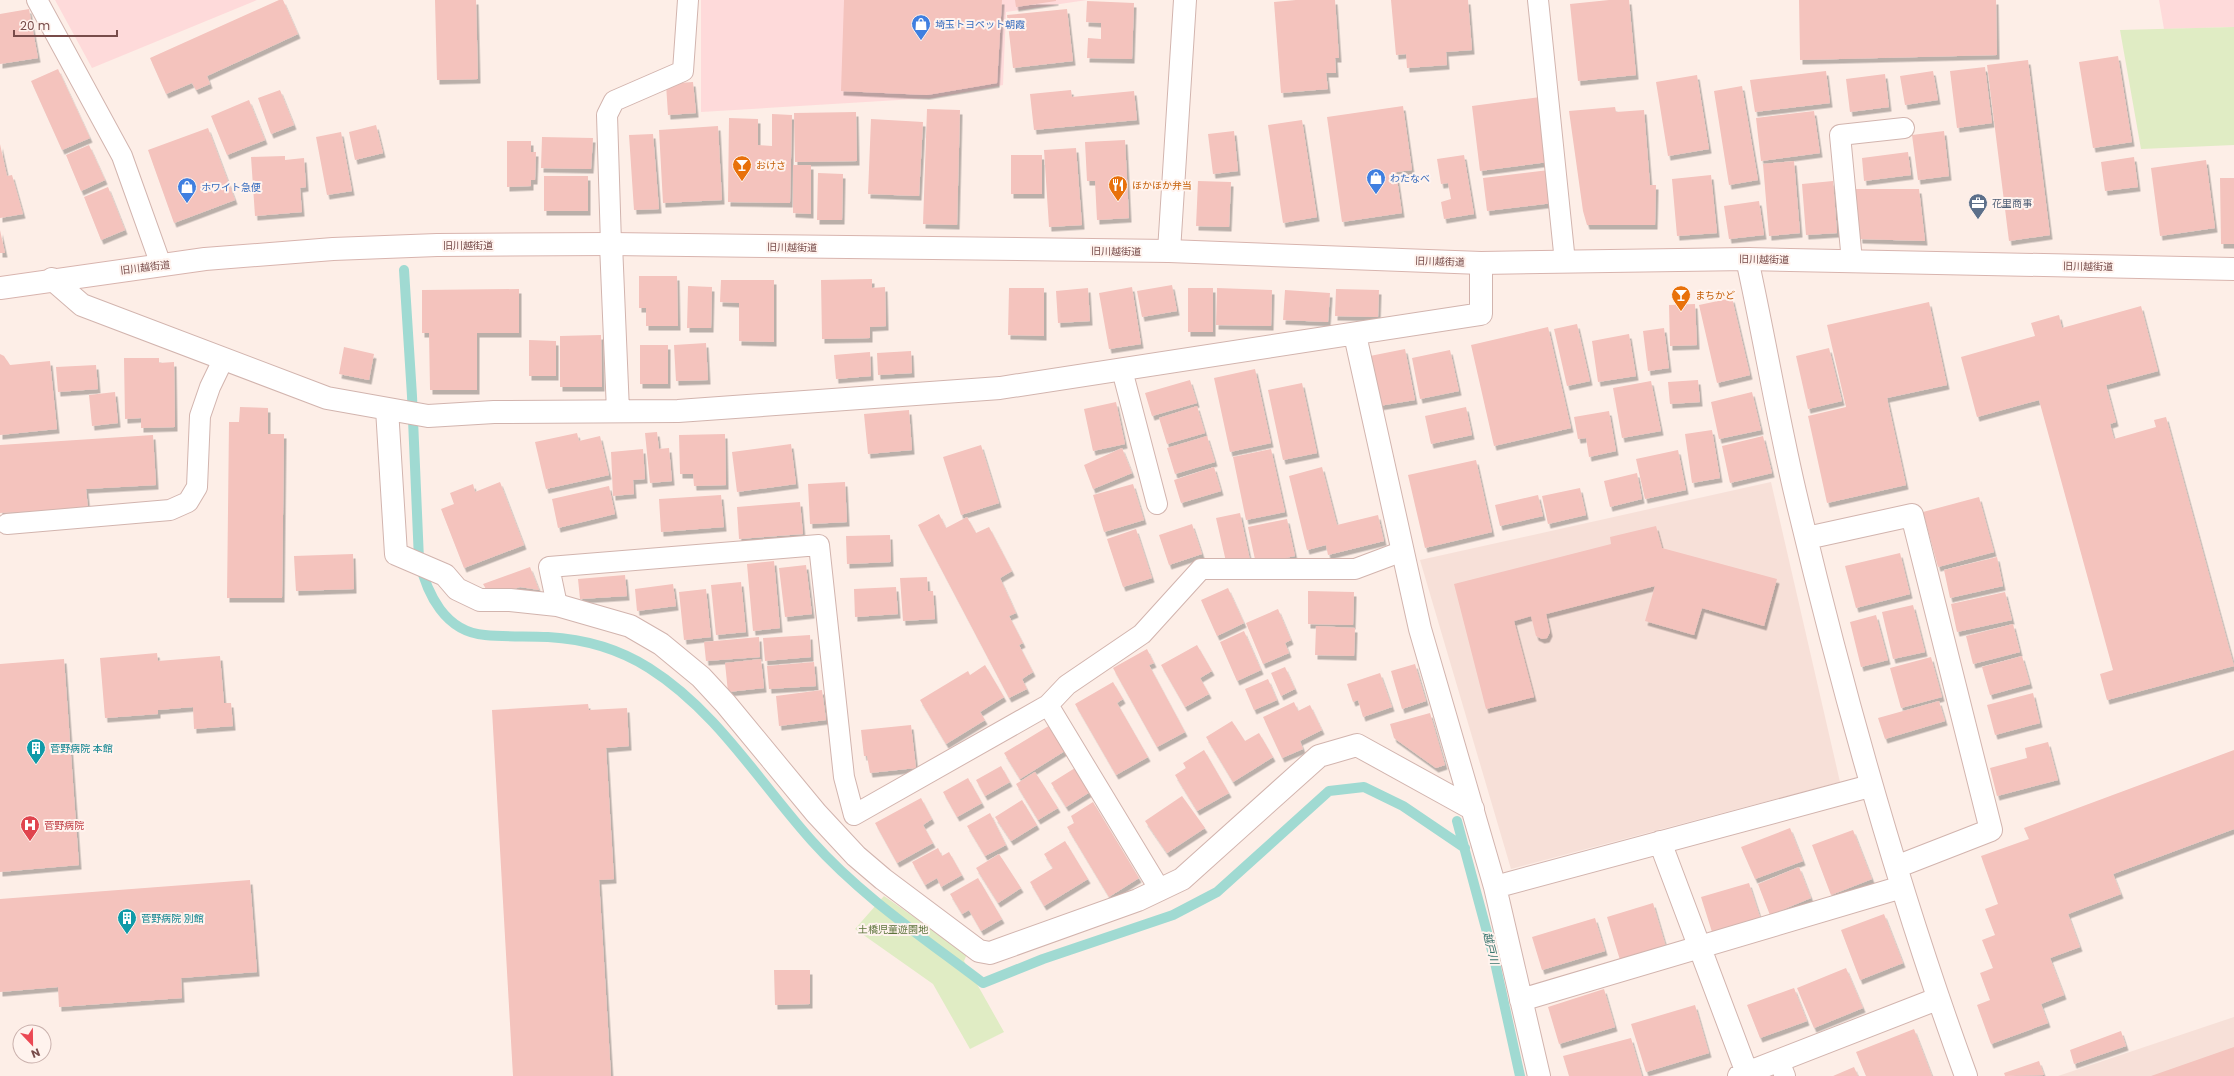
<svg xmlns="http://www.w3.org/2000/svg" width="2234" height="1076" font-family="Poppins,'Noto Sans JP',sans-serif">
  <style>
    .residential { fill: #f7e0d8 }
    .commercial { fill: #fedada }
    .green { fill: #e0ecc4 }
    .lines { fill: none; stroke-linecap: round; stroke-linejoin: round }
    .stream { stroke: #a0dad2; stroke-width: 10 }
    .building { fill: #f4c3bd; filter: url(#shadow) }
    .lane-casing { stroke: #d2b4ae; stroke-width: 22 }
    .street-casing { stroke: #d2b4ae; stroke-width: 24 }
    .secondary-casing { stroke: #d8b4ae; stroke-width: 24 }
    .lane { stroke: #fff; stroke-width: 20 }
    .street { stroke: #fff; stroke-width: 22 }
    .secondary { stroke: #fff; stroke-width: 22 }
    .labels { text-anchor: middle; stroke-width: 4; stroke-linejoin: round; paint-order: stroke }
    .shop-label { font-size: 10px; fill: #366cbe; stroke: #fff3ee; text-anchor: start }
    .food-label { font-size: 10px; fill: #c56008; stroke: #fff3ee; text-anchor: start }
    .service-label { font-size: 10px; fill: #4e5e75; stroke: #fff3ee; text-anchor: start }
    .street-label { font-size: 10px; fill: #784c4a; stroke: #fff3ee }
    .culture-label { font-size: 10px; fill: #0d838f; stroke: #fff3ee; text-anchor: start }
    .health-label { font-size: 10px; fill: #be3a42; stroke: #fff3ee; text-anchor: start }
    .park-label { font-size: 10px; fill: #5c733b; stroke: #fff3ee }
    .water-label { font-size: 11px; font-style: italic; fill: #3a766f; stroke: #fff3ee }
  </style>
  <defs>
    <filter id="shadow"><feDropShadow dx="2.5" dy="4.5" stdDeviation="0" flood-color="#0004"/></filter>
  </defs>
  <rect width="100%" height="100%" fill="#fdeee7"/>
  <path class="residential" d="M1771 482 1840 782 1511 869 1420 560Z
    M2234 1017V1076H2058Z"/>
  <path class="commercial" d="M55 0H257L92 68Z
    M701 0H1087L1006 12 1003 85 932 98 701 112Z
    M2159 0H2234V27L2164 29Z"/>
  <path class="green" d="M2234 27V145L2141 149 2120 30Z
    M884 896 967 954 964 961 1004 1032 970 1049 933 984 855 929Z"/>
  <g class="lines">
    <path class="stream" d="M404 270 412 396 419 560C427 594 445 632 485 635 505 637 527 636 548 637 584 639 619 649 649 668 717 711 759 782 812 841 861 896 924 938 983 983L1043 959 1173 915 1217 892 1329 791 1364 787 1403 806 1465 848
      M1457 821 1494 958 1520 1076"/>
  </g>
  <path class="building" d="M279 0H283L298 34 207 76 210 84 196 90 192 83 166 94 150 58Z
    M435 0H476L478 79 437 80Z
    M844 0H1002L997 83 927 95 841 91Z
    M1015 0H1056V1L1016 7Z
    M1296 0H1335L1339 58H1335L1336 73H1326L1328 89 1281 93 1274 2Z
    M1391 0H1468L1472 50 1446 52 1447 65 1407 68 1406 54 1396 55Z
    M1609 0H1629L1636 75 1578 81 1570 4Z
    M1799 0H1996L1997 55 1800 60Z
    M1087 1 1134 3 1132 59 1087 58 1088 38 1101 39V23L1086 22Z
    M29 9 38 58 0 64V14Z
    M1067 9 1073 61 1013 68 1007 15Z
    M2118 56 2132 142 2093 148 2079 62Z
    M2028 60 2050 235 2009 241 1987 65Z
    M1985 67 1992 123 1957 128 1950 71Z
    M58 69 90 138 62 150 31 81Z
    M1826 71 1830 103 1755 112 1750 80Z
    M1933 71 1938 100 1905 105 1900 76Z
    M1885 74 1889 107 1850 112 1846 79Z
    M1697 75 1709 149 1668 156 1656 82Z
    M693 82 696 113 668 115 666 84Z
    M1742 86 1758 180 1729 185 1714 91Z
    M280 90 294 125 271 134 258 98Z
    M1071 90 1072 97 1134 91 1137 120 1034 130 1030 94Z
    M1540 97 1548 162 1480 171 1472 106Z
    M249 100 265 140 227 155 211 116Z
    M1403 106 1412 170 1396 172 1402 213 1342 222 1327 117Z
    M1615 107 1616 112 1644 110 1650 185H1656L1655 225H1587L1583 211 1569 111Z
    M927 109 960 110 957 225 923 224Z
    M1814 111 1820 153 1761 161 1756 118Z
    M856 112 857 161 795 162 794 113Z
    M772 114 792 115 790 203 728 202 729 118 758 119V145L772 146Z
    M871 119 923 122 919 196 868 194Z
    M1302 120 1317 217 1283 223 1268 125Z
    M376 125 383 153 355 160 349 132Z
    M718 126 722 200 663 203 659 130Z
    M208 128 235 200 174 223 148 150Z
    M1234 131 1238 171 1213 174 1208 134Z
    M1944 131 1949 176 1918 180 1912 135Z
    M341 132 352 191 327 195 316 137Z
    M653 134 659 209 634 210 629 135Z
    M542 137 593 138 591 169 541 168Z
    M1125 140 1129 218 1097 220 1095 181H1087L1085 142Z
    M507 141H531V152H536L535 180H531V186L507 187Z
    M0 144 7 176 12 175 23 214 0 218Z
    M89 145 105 180 81 191 66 155Z
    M1076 148 1082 225 1049 227 1044 150Z
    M1908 152 1911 175 1864 181 1862 158Z
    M1011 155H1042V194H1011Z
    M1464 155 1474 214 1444 219 1441 202 1451 199 1448 183 1441 184 1437 159Z
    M285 156V160L304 158 306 187 300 188 302 212 255 216 251 157Z
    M2134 157 2138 187 2105 191 2101 162Z
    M2206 160 2215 228 2160 236 2151 168Z
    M1794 161 1800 233 1769 236 1763 164Z
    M793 165H811V214L793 213Z
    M1549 170 1553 203 1487 211 1483 178Z
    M818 173 843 174 842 220H817Z
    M1711 175 1717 233 1677 236 1672 179Z
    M544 176H588V211H544Z
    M2220 178H2234V244H2221Z
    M1198 181 1231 182 1229 227 1196 226Z
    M1833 181 1837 233 1806 235 1802 184Z
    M108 187 125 230 101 240 84 197Z
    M1854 189H1919L1925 241 1860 239Z
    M1759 201 1764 235 1729 239 1724 206Z
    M0 230 5 253H0Z
    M639 276H677L678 326H646V308H639Z
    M872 279V288L885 287 886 326 870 327V338L822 339 821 280Z
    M721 280H774V342L739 341V303L720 302Z
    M1172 285 1177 311 1142 317 1137 291Z
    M688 286 712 287 711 328H687Z
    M1132 287 1141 344 1109 349 1099 293Z
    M1009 288H1044V336L1008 335Z
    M1088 288 1090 321 1058 323 1056 291Z
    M1188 288H1213V332H1188Z
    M1217 288 1272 290 1271 326 1216 325Z
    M519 289V333H477V390H430L429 333H422V290Z
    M1336 289 1379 290 1378 317 1335 316Z
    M1285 290 1330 293 1328 322 1283 320Z
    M1732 298 1750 375 1717 383 1699 305Z
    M1929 302 1947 385 1887 398 1906 485 1827 503 1808 416 1846 407 1827 325Z
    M1695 304 1697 345 1670 346 1669 305Z
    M2141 306 2158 371 2106 385 2116 422 2110 424 2114 439 2156 427 2154 420 2166 417 2234 666 2107 700 2100 674 2113 670 2039 400 1977 417 1961 357 2035 336 2031 323 2059 315 2062 328Z
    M1577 324 1590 381 1567 386 1554 329Z
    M1548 327 1571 428 1494 446 1471 345Z
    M1664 328 1669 368 1648 371 1643 331Z
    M1629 334 1636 376 1598 382 1592 341Z
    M601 335 602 387H560V336Z
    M529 340 556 341V376H529Z
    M706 343 708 380 676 381 674 345Z
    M640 345H668V384H640Z
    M344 347 374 354 369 380 339 374Z
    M1829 348 1842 401 1808 409 1796 356Z
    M1405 349 1415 400 1379 406 1370 356Z
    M1450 350 1459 391 1420 399 1412 358Z
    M911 351 912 373 878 375 877 353Z
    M870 352 871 376 836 379 834 355Z
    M0 354 4 356 10 365 50 361 57 429 0 435Z
    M124 358H159V363L174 362 175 427 141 428V418L125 419Z
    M96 365 98 389 58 392 56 367Z
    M1255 369 1271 443 1230 452 1214 378Z
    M1190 380 1197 403 1152 416 1145 393Z
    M1698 380 1700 402 1670 404 1668 382Z
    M1651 381 1661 431 1622 438 1613 388Z
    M1302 383 1317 453 1283 460 1268 390Z
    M115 392 118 423 92 426 89 395Z
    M1752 392 1761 430 1719 439 1711 402Z
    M1116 402 1125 444 1093 451 1084 409Z
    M1197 406 1205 433 1167 444 1159 418Z
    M240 407 268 408V434H284L282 598H227L229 422H239Z
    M1466 407 1472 435 1431 444 1425 416Z
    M909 410 912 450 868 454 864 414Z
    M1609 411 1616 451 1589 457 1586 438 1578 439 1574 417Z
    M1712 430 1720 478 1692 483 1685 434Z
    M657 432 659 449 669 448 672 481 650 483 645 433Z
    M577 433 579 441 600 436 609 475 546 489 535 442Z
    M725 434 726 485 694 486 693 474H680L679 435Z
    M153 435 156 485 86 489 88 508 0 513V445Z
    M1207 436 1215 462 1175 474 1167 448Z
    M1763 436 1772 473 1730 483 1722 446Z
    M791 444 796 484 737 492 732 452Z
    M981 445 999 503 961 515 943 457Z
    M1122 448 1132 473 1093 489 1084 465Z
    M643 449 645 479 633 480 634 494 613 496 611 452Z
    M1271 449 1285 512 1246 520 1233 457Z
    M1678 450 1686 490 1645 499 1636 459Z
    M1476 460 1492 532 1425 548 1408 475Z
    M1214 467 1221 491 1181 503 1174 480Z
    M1322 467 1337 525 1378 515 1384 541 1328 555 1326 545 1307 550 1289 476Z
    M1637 473 1642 499 1610 507 1604 481Z
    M500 482 524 545 464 568 441 509 454 504 450 493 473 484 475 492Z
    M845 482 847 522 810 524 808 484Z
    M1133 484 1144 520 1104 532 1093 495Z
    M609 486 615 514 558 528 552 499Z
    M1580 488 1586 515 1548 524 1542 496Z
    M721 495 724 527 661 532 659 499Z
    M1538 495 1543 516 1500 526 1495 505Z
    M1979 497 1994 552 1938 567 1923 512Z
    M800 502 803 534 739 539 737 507Z
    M1240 513 1250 560 1227 566 1216 518Z
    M939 514 946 528 967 517 976 533 989 527 1012 571 1000 578 1016 613 1009 616 1023 643 1019 645 1033 672 1022 679 1027 689 1009 698 918 525Z
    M1287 519 1295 556 1256 564 1248 527Z
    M1192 524 1202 554 1169 565 1159 535Z
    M1656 526 1662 548 1777 579 1764 626 1702 608 1694 635 1645 621 1655 586 1546 614 1550 632 1547 638 1542 639 1536 636 1531 616 1514 621 1534 697 1486 709 1454 584 1611 544 1610 537Z
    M1136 529 1152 578 1123 587 1107 539Z
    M890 535 891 562 847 564 846 536Z
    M1900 553 1910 594 1856 608 1845 566Z
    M353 554 354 589 296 591 294 556Z
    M1997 557 2003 586 1950 598 1944 570Z
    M774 561 780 628 753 631 747 564Z
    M806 565 812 614 785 617 779 568Z
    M530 567 539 590 520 587 504 592 486 589 483 584Z
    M625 575 627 596 580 599 578 579Z
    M927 577 928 591H933L935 619 903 621 900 578Z
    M741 582 746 632 716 635 711 585Z
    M673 584 676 606 637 611 635 589Z
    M896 587 898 614 855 617 854 589Z
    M1228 588 1244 623 1217 636 1201 600Z
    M706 589 711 637 684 640 679 592Z
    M1308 591 1354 592 1353 625 1308 624Z
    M2005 592 2012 620 1957 632 1951 604Z
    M1913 605 1925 652 1893 659 1882 612Z
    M1278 609 1291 640 1285 643 1289 653 1263 664 1246 623Z
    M1876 615 1888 660 1861 667 1850 622Z
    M2013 624 2020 652 1973 664 1966 636Z
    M1316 626 1355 628 1354 656 1315 655Z
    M1244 631 1261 670 1237 681 1220 642Z
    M810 635 811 657 765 661 763 638Z
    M759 637 760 657 706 661 704 642Z
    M1197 645 1212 671 1200 678 1209 694 1185 707 1161 665Z
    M1147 649 1154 663 1149 665 1185 732 1157 747 1113 668Z
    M157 653 158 661 220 656 224 703H231L233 726 194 729 193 707 158 710V714L105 718 100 658Z
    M2022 656 2030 684 1990 695 1982 667Z
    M1931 657 1942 697 1901 708 1890 668Z
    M64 659 79 865 0 872V664Z
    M761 659 764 688 728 692 725 663Z
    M814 662 816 686 769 689 767 666Z
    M1415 664 1426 701 1402 709 1391 671Z
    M985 665 1004 697 980 712 985 720 946 744 920 700 968 671 970 675Z
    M1285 667 1295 689 1281 696 1271 673Z
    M1380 673 1392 707 1363 717 1358 700 1353 702 1347 684Z
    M1268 679 1277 700 1254 710 1245 689Z
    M1113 682 1123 699 1117 703 1148 757 1116 775 1075 704Z
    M822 690 826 720 779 726 776 696Z
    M2033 693 2040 723 1995 735 1987 705Z
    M1939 701 1945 721 1885 739 1878 718Z
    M1294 702 1298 711 1310 705 1322 730 1300 741 1303 749 1282 758 1263 717Z
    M588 704 589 710 627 708 629 746 606 748 614 879 599 880 611 1076H513L492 710Z
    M1430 713 1445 765 1436 768 1394 738 1390 724Z
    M1232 721 1245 741 1259 733 1273 757 1233 782 1206 737Z
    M1052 724 1068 749 1020 779 1004 753Z
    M911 725 916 768 870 773 867 756H864L861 730Z
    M2048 742 2058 780 1997 796 1990 768 2027 758 2025 748Z
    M1204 750 1229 793 1197 811 1175 775 1186 768 1183 763Z
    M2234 750V829L2113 874 2121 894 2068 914 2080 947 2050 958 2064 995 2041 1004 2048 1023 1991 1044 1977 1005 1990 1000 1980 973 1993 968 1982 940 1995 935 1985 909 1998 904 1981 856 2029 839 2024 828Z
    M1001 766 1010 782 985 796 976 780Z
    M1075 768 1090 792 1066 807 1051 783Z
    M1035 772 1058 808 1038 820 1016 784Z
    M968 778 982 803 957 817 943 792Z
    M1182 796 1205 828 1167 853 1145 821Z
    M921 798 932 819 923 825 933 843 897 863 875 823Z
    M1022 800 1037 825 1011 841 995 817Z
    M1093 802 1139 878 1109 897 1067 827 1074 823 1071 816Z
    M990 813 1006 845 985 856 967 826Z
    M1790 828 1803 861 1755 879 1741 847Z
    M1853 830 1872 879 1831 895 1812 845Z
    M1065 841 1088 879 1044 906 1030 882 1053 868 1044 854Z
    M938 848 942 856 949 852 962 875 941 887 937 878 925 885 912 862Z
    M999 854 1021 888 998 903 976 868Z
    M1799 867 1811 898 1770 915 1758 884Z
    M978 878 1002 919 981 931 969 910 962 914 950 894Z
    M250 880 257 972 181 978 182 998 59 1007 58 987 0 992V899Z
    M1749 883 1760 917 1712 932 1701 897Z
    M1653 903 1666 947 1620 960 1607 917Z
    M1884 914 1903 963 1860 980 1841 930Z
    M1595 918 1605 951 1542 970 1532 937Z
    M1846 968 1863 1008 1814 1028 1797 988Z
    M774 970H810V1004L775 1005Z
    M1794 988 1807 1021 1760 1038 1747 1005Z
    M1604 989 1615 1027 1559 1044 1548 1007Z
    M1695 1005 1709 1053 1646 1072 1631 1024Z
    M1914 1029 1932 1076H1866L1856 1052Z
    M2121 1031 2126 1046 2074 1064 2070 1050Z
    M1631 1038 1642 1076H1569L1563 1056Z
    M2234 1047V1076H2151Z
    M2039 1061 2044 1075 2005 1076 2004 1073Z
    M1854 1067 1858 1076H1833Z"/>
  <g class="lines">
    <defs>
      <path id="lane" d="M37 0 122 156 161 265
        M1538 0 1565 262
        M611 244 607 115 614 101 683 71 688 0
        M1852 261 1840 135 1904 128
        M1122 370 1157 504
        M7 524 170 510 188 502 197 487 200 416 210 387 223 360
        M557 605 549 567 819 545 844 777 854 815 1048 705 1067 685 1142 634 1201 569H1355L1403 551
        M1048 705 1160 890
        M1779 1061 1785 1076"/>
      <path id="street" d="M611 244 618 411
        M1169 251 1185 0
        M1747 259C1764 336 1777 415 1795 492 1842 690 1896 885 1966 1076
        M52 279 82 305 327 398 428 416 494 412 678 411 1000 388 1481 314V263
        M1355 335 1420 629 1495 887 1539 1076
        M387 409 396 554 445 575 457 589 480 600H510L557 605 630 626 661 644 701 677 726 704 816 813 856 856 883 879 979 951 990 953 1138 900 1182 879 1319 756 1357 745 1473 809
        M1807 538 1912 515 1991 830 1896 867
        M1660 842 1747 1073
        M1495 887 1870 786
        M1521 1000 1902 887
        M1739 1076 1937 999"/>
      <path id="secondary" d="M0 288 205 259 333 249 437 245 611 244 1169 251 1481 263 1747 259 2234 269"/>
    </defs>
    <use href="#lane" class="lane-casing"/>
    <use href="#street" class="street-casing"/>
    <use href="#secondary" class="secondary-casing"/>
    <use href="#lane" class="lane"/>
    <use href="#street" class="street"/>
    <use href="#secondary" class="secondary"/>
  </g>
  <defs>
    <symbol id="shop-pin" viewBox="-11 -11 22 30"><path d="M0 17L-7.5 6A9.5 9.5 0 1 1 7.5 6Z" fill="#3f7fe0" stroke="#fff3ee"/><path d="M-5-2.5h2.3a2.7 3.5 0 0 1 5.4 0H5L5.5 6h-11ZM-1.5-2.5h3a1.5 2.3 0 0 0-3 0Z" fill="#fff"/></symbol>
    <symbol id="bar-pin" viewBox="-11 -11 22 30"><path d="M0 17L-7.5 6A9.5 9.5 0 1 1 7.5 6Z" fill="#e8710a" stroke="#fff3ee"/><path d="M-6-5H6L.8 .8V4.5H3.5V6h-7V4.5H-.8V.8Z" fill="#fff"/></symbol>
    <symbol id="restaurant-pin" viewBox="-11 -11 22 30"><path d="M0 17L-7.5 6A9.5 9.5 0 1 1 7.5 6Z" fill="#e8710a" stroke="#fff3ee"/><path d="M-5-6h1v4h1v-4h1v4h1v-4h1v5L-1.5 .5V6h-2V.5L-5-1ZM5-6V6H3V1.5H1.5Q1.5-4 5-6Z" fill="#fff"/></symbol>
    <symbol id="office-pin" viewBox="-11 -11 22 30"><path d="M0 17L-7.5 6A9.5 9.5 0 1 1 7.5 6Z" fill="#5c6f8a" stroke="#fff3ee"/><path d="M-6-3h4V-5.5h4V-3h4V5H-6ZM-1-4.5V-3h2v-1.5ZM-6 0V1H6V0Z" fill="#fff"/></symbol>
    <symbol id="building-pin" viewBox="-11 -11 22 30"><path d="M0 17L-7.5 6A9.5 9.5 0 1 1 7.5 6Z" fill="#0f9aa8" stroke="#fff3ee"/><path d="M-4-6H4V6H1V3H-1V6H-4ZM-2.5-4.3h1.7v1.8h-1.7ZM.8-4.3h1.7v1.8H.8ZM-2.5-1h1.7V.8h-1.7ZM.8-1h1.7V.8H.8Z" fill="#fff"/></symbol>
    <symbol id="hospital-pin" viewBox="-11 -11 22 30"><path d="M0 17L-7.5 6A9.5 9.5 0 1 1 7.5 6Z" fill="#e0444e" stroke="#fff3ee"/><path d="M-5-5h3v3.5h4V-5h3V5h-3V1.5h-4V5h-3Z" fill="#fff"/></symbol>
  </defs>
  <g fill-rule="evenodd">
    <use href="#shop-pin" x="910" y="13" width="22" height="30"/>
    <use href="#bar-pin" x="731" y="154" width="22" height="30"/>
    <use href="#shop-pin" x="1365" y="167" width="22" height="30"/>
    <use href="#restaurant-pin" x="1107" y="174" width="22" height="30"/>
    <use href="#shop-pin" x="176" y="176" width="22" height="30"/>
    <use href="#office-pin" x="1967" y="192" width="22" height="30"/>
    <use href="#bar-pin" x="1670" y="284" width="22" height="30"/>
    <use href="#building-pin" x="25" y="737" width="22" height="30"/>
    <use href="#hospital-pin" x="19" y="814" width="22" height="30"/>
    <use href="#building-pin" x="116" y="907" width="22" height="30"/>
  </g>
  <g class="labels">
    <g class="shop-label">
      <text x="935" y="28">埼玉トヨペット朝霞</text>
      <text x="1390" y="182">わたなべ</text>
      <text x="201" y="191">ホワイト急便</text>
    </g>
    <g class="food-label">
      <text x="756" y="169">おけさ</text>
      <text x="1132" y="189">ほかほか弁当</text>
      <text x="1695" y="299">まちかど</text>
    </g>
    <g class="service-label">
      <text x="1992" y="207">花里商事</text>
    </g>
    <g class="street-label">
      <text x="468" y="249">旧川越街道</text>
      <text transform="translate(792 247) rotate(1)" y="4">旧川越街道</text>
      <text transform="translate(1116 251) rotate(1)" y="4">旧川越街道</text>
      <text transform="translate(1764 259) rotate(1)" y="4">旧川越街道</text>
      <text transform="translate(1440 261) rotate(2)" y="4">旧川越街道</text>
      <text transform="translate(2088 266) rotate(1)" y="4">旧川越街道</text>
      <text transform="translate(145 267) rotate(-7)" y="4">旧川越街道</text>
    </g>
    <g class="culture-label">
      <text x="50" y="752">菅野病院 本館</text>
      <text x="141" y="922">菅野病院 別館</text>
    </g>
    <g class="health-label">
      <text x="44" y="829">菅野病院</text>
    </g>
    <g class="park-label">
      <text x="893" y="933">土橋児童遊園地</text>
    </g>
    <g class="water-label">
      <text transform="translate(1491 948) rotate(76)" y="4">越戸川</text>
    </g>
  </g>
  <g transform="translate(32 1044) rotate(158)"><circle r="19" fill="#fff3ee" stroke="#c9b0ac"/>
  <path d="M0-3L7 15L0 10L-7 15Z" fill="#eb4854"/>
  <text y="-6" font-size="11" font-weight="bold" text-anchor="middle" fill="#784c4a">N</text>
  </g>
  <path d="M14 30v6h103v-6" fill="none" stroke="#784c4a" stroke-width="2"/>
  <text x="20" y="30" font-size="12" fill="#784c4a" stroke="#fff3ee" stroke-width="3" paint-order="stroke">20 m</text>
</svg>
